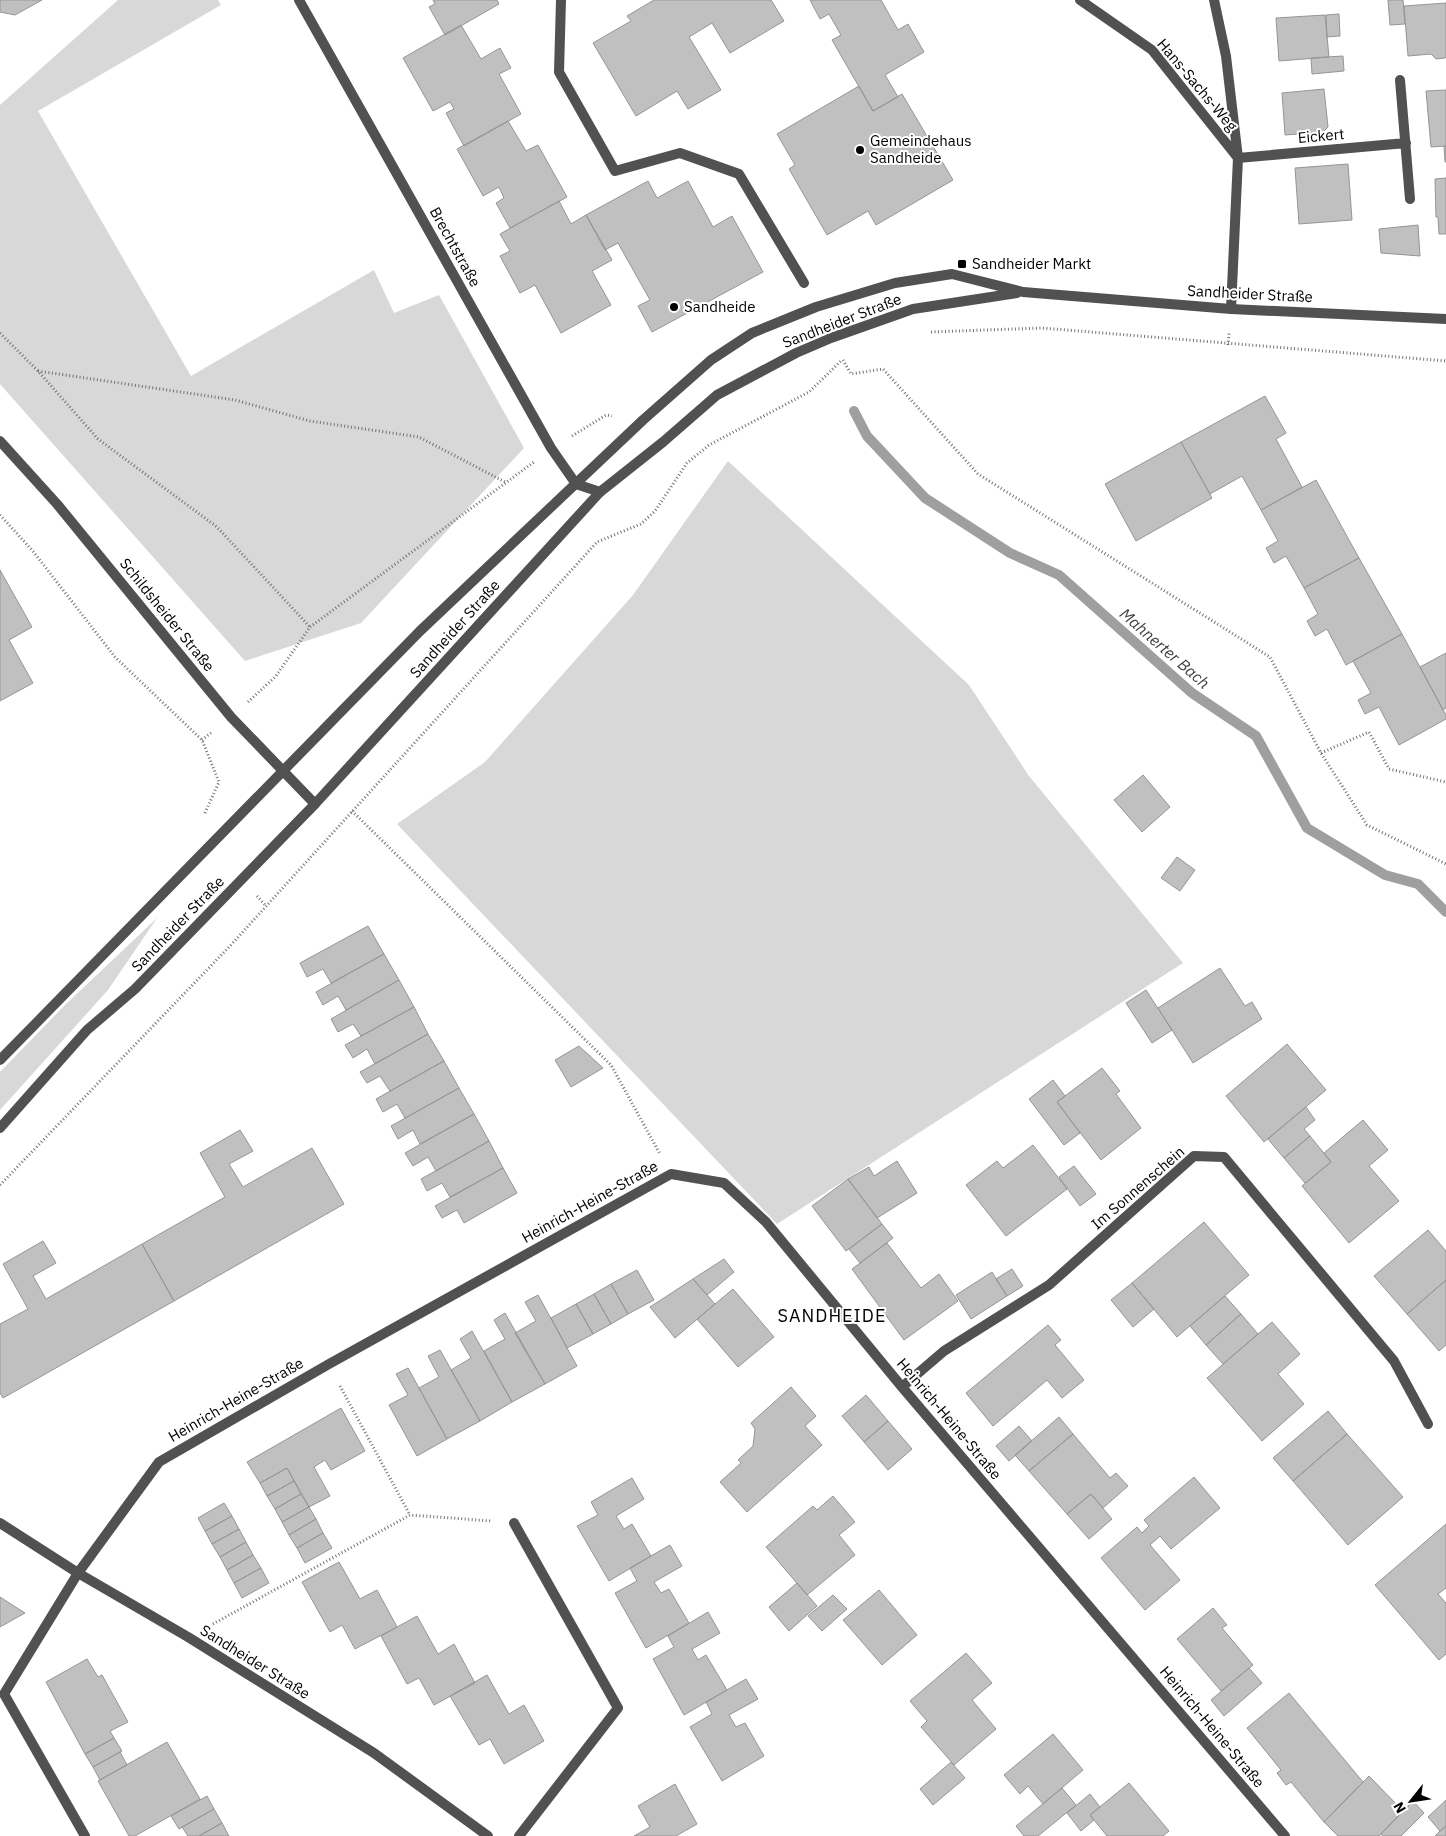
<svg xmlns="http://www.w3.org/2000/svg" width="1446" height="1836" font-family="'IBM Plex Sans',sans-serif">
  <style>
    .green { fill: #d8d8d8 }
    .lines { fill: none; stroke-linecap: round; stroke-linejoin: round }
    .stream { stroke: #9f9f9f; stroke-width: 10 }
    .building { fill: #c0c0c0; stroke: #959595 }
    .path { stroke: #737373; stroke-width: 3; stroke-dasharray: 1 2.5; stroke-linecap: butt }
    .service { stroke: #515151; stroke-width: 10 }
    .pedestrian { stroke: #515151; stroke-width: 10 }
    .minor { stroke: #515151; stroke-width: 10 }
    .tertiary { stroke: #515151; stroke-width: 10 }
    .poi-dot { fill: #000; stroke: #fff; stroke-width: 2 }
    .labels { text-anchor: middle; stroke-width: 4; stroke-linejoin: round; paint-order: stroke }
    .street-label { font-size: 15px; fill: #000; stroke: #fff }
    .poi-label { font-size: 15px; fill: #000; stroke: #fff; text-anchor: start }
    .water-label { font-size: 16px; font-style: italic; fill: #404040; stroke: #fff }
    .quarter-label { font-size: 18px; letter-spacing: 1px; fill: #000; stroke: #fff }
  </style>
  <rect width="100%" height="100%" fill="#fff"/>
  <path class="green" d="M118 0H218L221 5 38 111 191 376 374 270 394 313 439 295 524 448 361 623 245 661 0 384V105Z
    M728 461 969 685 1029 776 1183 963 777 1224 397 824 485 762 633 595Z
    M157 918 108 990 0 1110V1072L65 1005Z"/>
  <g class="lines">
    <path class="stream" d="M854 411 867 436 925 498 1010 553 1059 575 1192 693 1256 736 1307 828 1385 875 1418 884 1446 912"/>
  </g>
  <path class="building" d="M0 0H42L15 15 0 12Z
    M433 0H497L499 4 445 35 429 7 435 4Z
    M654 0H771L784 21 730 53 712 23 689 37 721 90 688 109 677 91 636 116 593 43 631 21 627 16Z
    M810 0H881L898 30 908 24 924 52 885 75 898 97 873 111 832 40 841 35 829 14 820 19Z
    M1388 0H1403L1405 24 1390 25Z
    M1446 3V57L1445 58 1436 59 1431 54 1408 56 1404 6Z
    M1339 14 1340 36 1327 37 1326 15Z
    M1325 15 1329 57 1279 61 1276 18Z
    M461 25 481 59 500 48 511 68 499 74 521 114 464 146 446 113 454 109 450 102 433 111 403 58Z
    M1343 56 1344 71 1312 74 1311 58Z
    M859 86 873 111 902 94 953 180 876 225 868 211 827 235 789 169 795 165 777 134Z
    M1324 89 1328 127 1323 132 1285 135 1282 93Z
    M1446 90V146L1431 147 1426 91Z
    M508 121 526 151 538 145 567 197 510 228 496 203 504 198 499 187 483 196 457 149Z
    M1444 146H1446V162H1445Z
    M1348 164 1352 220 1299 224 1295 168Z
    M1446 178V234H1439L1438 217H1436L1435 179Z
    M648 181 657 198 688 181 713 227 732 216 763 272 652 332 638 306 650 300 618 243 605 250 586 215Z
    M559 201 571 224 586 215 612 260 592 271 611 305 561 333 535 285 520 293 500 256 510 251 500 234Z
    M1418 225 1420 256 1381 253 1379 229Z
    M1265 396 1286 433 1276 439 1302 487 1261 510 1242 476 1210 494 1181 442Z
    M1181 442 1212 498 1136 541 1105 484Z
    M1316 480 1359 558 1304 588 1286 556 1274 563 1266 548 1278 541 1261 510Z
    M1359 558 1402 634 1346 665 1327 629 1315 636 1307 621 1318 614 1304 588Z
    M0 570 32 627 9 640 33 683 0 701Z
    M1402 634 1446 715V719L1399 745 1379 707 1365 714 1358 700 1371 693 1353 661Z
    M1446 653V708L1443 710 1420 667Z
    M1143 775 1170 807 1142 832 1114 800Z
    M1177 857 1195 870 1180 891 1161 878Z
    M368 926 384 954 331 983 323 969 307 977 300 963Z
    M384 954 399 980 346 1010 338 996 323 1005 316 992Z
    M1220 968 1245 1006 1252 1002 1262 1019 1193 1063 1158 1008Z
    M399 980 414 1007 361 1036 353 1024 338 1032 331 1019Z
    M1146 990 1172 1030 1152 1043 1126 1003Z
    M414 1007 428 1034 375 1064 367 1049 353 1058 345 1045Z
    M428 1034 444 1061 390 1091 380 1076 367 1083 360 1072Z
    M1287 1044 1326 1090 1264 1142 1226 1096Z
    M579 1046 603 1068 571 1087 555 1060Z
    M444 1061 459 1088 405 1118 397 1104 383 1112 376 1099Z
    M1102 1068 1120 1091 1116 1094 1141 1128 1101 1160 1057 1102Z
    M1053 1080 1065 1096 1057 1102 1080 1133 1064 1145 1029 1099Z
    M459 1088 474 1114 420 1144 413 1130 398 1139 391 1126Z
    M1306 1107 1315 1120 1304 1129 1310 1136 1284 1158 1268 1139Z
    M474 1114 489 1141 436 1171 428 1157 413 1166 405 1153Z
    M1363 1120 1388 1150 1369 1166 1399 1201 1349 1243 1302 1186 1331 1162 1324 1153Z
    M240 1130 253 1151 229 1164 243 1187 312 1148 344 1204 174 1301 142 1244 225 1197 200 1153Z
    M1310 1136 1331 1162 1305 1183 1284 1158Z
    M489 1141 503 1168 450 1197 442 1183 427 1191 421 1179Z
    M1033 1145 1067 1189 1006 1236 966 1185 997 1161 1003 1168Z
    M897 1161 917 1193 877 1218 848 1179 869 1167 874 1176Z
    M1074 1166 1096 1194 1080 1206 1059 1177Z
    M503 1168 517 1193 464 1223 457 1210 442 1218 435 1206Z
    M848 1179 882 1224 846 1251 812 1206Z
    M1204 1222 1249 1275 1177 1337 1132 1283Z
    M882 1224 893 1238 860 1263 849 1249Z
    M1428 1230 1446 1251V1280L1407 1314 1374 1276Z
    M43 1241 56 1263 33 1276 46 1299 142 1244 174 1301 3 1398 0 1393V1324L28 1309 3 1264Z
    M887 1243 921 1288 939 1274 958 1301 904 1340 852 1269Z
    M724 1259 734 1272 707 1295 693 1279Z
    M1012 1269 1023 1286 1007 1296 996 1279Z
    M637 1270 654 1300 628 1314 611 1284Z
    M992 1272 1007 1296 971 1319 956 1295Z
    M693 1279 715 1304 675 1338 650 1307Z
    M1446 1280V1345L1439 1351 1407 1314Z
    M1132 1283 1154 1309 1133 1327 1111 1300Z
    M611 1284 628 1314 611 1324 594 1294Z
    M733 1289 774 1337 738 1367 697 1319Z
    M594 1294 611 1324 593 1334 576 1304Z
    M538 1295 577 1366 545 1384 515 1333 536 1321 525 1302Z
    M1225 1296 1241 1314 1206 1345 1190 1326Z
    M576 1304 593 1334 567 1348 551 1318Z
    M505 1313 545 1384 512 1402 484 1351 505 1339 494 1320Z
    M1241 1314 1258 1334 1223 1364 1206 1345Z
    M1272 1322 1300 1354 1278 1374 1304 1404 1262 1441 1207 1378Z
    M1048 1325 1061 1340 1055 1345 1084 1380 1062 1398 1047 1380 993 1426 966 1393Z
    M472 1331 512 1402 480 1421 451 1370 471 1358 460 1339Z
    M440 1350 480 1421 447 1439 419 1388 439 1377 428 1356Z
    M408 1368 447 1439 417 1456 389 1405 408 1395 396 1374Z
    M791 1387 816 1416 805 1426 822 1445 747 1512 720 1482 741 1463 738 1460 753 1446 755 1429 751 1423Z
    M866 1395 888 1421 864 1442 842 1416Z
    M341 1408 365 1451 331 1470 325 1460 314 1467 330 1496 309 1507 287 1468 260 1483 247 1462Z
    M1328 1411 1347 1434 1293 1481 1273 1458Z
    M1059 1417 1073 1434 1029 1471 1015 1455Z
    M888 1421 912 1449 888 1470 864 1442Z
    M1019 1426 1032 1441 1009 1461 996 1446Z
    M1073 1434 1110 1478 1116 1473 1128 1486 1103 1508 1091 1494 1067 1514 1029 1471Z
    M1347 1434 1403 1497 1348 1545 1293 1481Z
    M287 1468 294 1481 267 1496 260 1483Z
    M1194 1477 1220 1508 1171 1549 1160 1536 1150 1545 1180 1580 1145 1610 1101 1558 1137 1527 1142 1533 1149 1526 1144 1520Z
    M632 1478 644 1499 616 1516 624 1529 632 1524 651 1556 609 1581 577 1526 598 1515 591 1502Z
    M294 1481 301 1494 275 1509 267 1496Z
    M301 1494 309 1507 282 1522 275 1509Z
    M1091 1494 1112 1519 1089 1539 1067 1514Z
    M833 1496 855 1522 839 1535 855 1555 807 1595 766 1547 813 1506 817 1510Z
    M224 1503 232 1516 205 1531 198 1518Z
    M309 1507 316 1519 289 1535 282 1522Z
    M232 1516 239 1529 212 1544 205 1531Z
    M316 1519 323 1533 297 1548 289 1535Z
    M1446 1524V1588L1438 1594 1446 1603V1654L1439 1660 1375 1585Z
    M239 1529 246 1542 220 1557 212 1544Z
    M323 1533 332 1548 305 1563 297 1548Z
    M246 1542 253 1555 227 1570 220 1557Z
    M670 1545 682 1566 654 1582 661 1593 669 1589 689 1623 646 1648 615 1593 637 1581 630 1568Z
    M253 1555 261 1568 234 1583 227 1570Z
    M339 1562 360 1599 377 1590 397 1627 355 1649 342 1625 330 1632 302 1582Z
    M261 1568 269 1583 242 1598 234 1583Z
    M797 1583 817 1606 789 1631 769 1607Z
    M879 1590 917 1635 882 1665 843 1620Z
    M833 1595 847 1609 822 1631 808 1616Z
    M0 1597 25 1613 0 1627Z
    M1213 1608 1227 1625 1222 1628 1253 1665 1221 1691 1177 1639Z
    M708 1612 720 1633 692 1649 698 1660 706 1655 727 1690 684 1715 653 1659 674 1647 668 1636Z
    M417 1616 438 1654 454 1644 475 1683 434 1705 419 1678 407 1684 381 1636Z
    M966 1653 992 1683 972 1700 996 1729 954 1765 921 1727 927 1721 910 1701Z
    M87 1659 98 1677 102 1675 128 1722 110 1731 114 1738 85 1754 46 1682Z
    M1249 1668 1262 1683 1224 1716 1211 1700Z
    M487 1675 509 1714 524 1705 544 1741 504 1764 490 1739 479 1745 450 1696Z
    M746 1679 758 1699 729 1715 736 1727 745 1723 764 1756 722 1781 690 1727 712 1714 706 1702Z
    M1289 1693 1363 1782 1324 1822 1291 1782 1286 1785 1277 1773 1281 1770 1247 1728Z
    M1053 1734 1083 1770 1043 1804 1028 1786 1020 1794 1004 1775Z
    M114 1738 122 1751 93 1767 85 1754Z
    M167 1742 200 1799 135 1836H129L98 1781Z
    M120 1752 127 1765 100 1780 93 1767Z
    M951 1762 965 1778 933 1805 920 1789Z
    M1369 1776 1403 1811 1379 1836H1338L1324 1822Z
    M1129 1783 1169 1831 1163 1836H1107L1090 1815Z
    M675 1784 697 1824 676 1836H634L650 1827 638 1806Z
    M1062 1788 1076 1805 1038 1836H1024L1016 1826Z
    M1090 1794 1100 1807 1090 1815 1094 1820 1081 1831 1067 1813Z
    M207 1796 214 1809 179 1829 171 1816Z
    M1446 1800V1826L1440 1831 1428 1817Z
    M1413 1801 1424 1813 1401 1836H1383L1381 1834Z
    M214 1809 222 1823 199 1836H188L182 1827Z
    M222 1823 229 1836H199Z
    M1446 1826V1836H1435L1440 1831Z"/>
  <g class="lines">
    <path class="path" d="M931 332 1042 328 1446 361
      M0 333 38 371 98 439 217 527 310 627
      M1228 345 1229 333
      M843 360 851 374 883 369 978 474 1270 657 1321 753 1367 825 1446 864
      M38 371 235 400 310 421 419 437 507 483
      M572 436 606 415 612 416
      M0 515 32 550 115 657 202 740 219 782 204 815
      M248 702 276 676 310 627 534 462
      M202 740 212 732
      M1321 753 1369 732 1389 769 1446 782
      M352 811 611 1065 660 1154
      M257 896 266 906
      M0 1185 230 946 597 542 641 524 655 511 687 463 709 445 809 392 842 360
      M340 1386 410 1515
      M213 1624 410 1515 491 1521"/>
    <path class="service" d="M514 1523 618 1708 519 1836"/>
    <path class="pedestrian" d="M561 0 559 72 615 171 680 153 739 174 804 283"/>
    <path class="minor" d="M299 0 551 448 576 484 600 492
      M1080 0 1152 50 1238 158 1406 143
      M1214 0 1226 56 1238 158 1231 309
      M1400 80 1410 199
      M0 441 57 504 231 717 315 804
      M902 1387 944 1351 1049 1285 1194 1156 1224 1157 1394 1361 1428 1424
      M0 1523 78 1573 188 1637 374 1753 488 1836
      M85 1836 4 1694 78 1573 159 1462 329 1364 671 1174 724 1183 766 1222 902 1387 1285 1836"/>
    <path class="tertiary" d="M0 1060 420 631 643 420 711 360 752 333 816 307 895 283 952 274 1023 292 1231 309 1446 319
      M0 1128 87 1030 135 989 315 804 600 492 663 442 717 395 796 353 831 338 913 309 1017 293"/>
  </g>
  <g class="poi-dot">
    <circle cx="860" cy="150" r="5"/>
    <rect x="957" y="259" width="10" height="10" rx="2.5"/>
    <circle cx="674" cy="307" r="5"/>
  </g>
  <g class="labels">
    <g class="street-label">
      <text transform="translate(1197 85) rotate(50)" y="5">Hans-Sachs-Weg</text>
      <text transform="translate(1321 136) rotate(-5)" y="5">Eickert</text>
      <text transform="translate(455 247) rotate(61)" y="5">Brechtstraße</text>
      <text transform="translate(1250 294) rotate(3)" y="5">Sandheider Straße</text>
      <text transform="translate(842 321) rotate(-21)" y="5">Sandheider Straße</text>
      <text transform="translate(167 615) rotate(51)" y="5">Schildsheider Straße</text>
      <text transform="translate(455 629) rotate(-48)" y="5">Sandheider Straße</text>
      <text transform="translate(178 924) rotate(-46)" y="5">Sandheider Straße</text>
      <text transform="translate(1138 1188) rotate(-41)" y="5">Im Sonnenschein</text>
      <text transform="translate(590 1202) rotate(-29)" y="5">Heinrich-Heine-Straße</text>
      <text transform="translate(236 1400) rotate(-30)" y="5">Heinrich-Heine-Straße</text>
      <text transform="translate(949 1419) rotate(50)" y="5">Heinrich-Heine-Straße</text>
      <text transform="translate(255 1662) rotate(32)" y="5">Sandheider Straße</text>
      <text transform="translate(1212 1727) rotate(50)" y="5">Heinrich-Heine-Straße</text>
    </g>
    <g class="poi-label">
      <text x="870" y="146">Gemeindehaus<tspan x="870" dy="17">Sandheide</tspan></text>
      <text x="972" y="269">Sandheider Markt</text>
      <text x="684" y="312">Sandheide</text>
    </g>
    <g class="water-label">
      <text transform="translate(1165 648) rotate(41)" y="6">Mahnerter Bach</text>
    </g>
    <g class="quarter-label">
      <text x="832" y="1322">SANDHEIDE</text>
    </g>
  </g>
  <g transform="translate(1411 1801) rotate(240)" stroke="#ffffff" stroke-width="4" paint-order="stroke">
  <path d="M0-4L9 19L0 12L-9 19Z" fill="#000000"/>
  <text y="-8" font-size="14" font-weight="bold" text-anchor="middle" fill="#000000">N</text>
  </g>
</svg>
